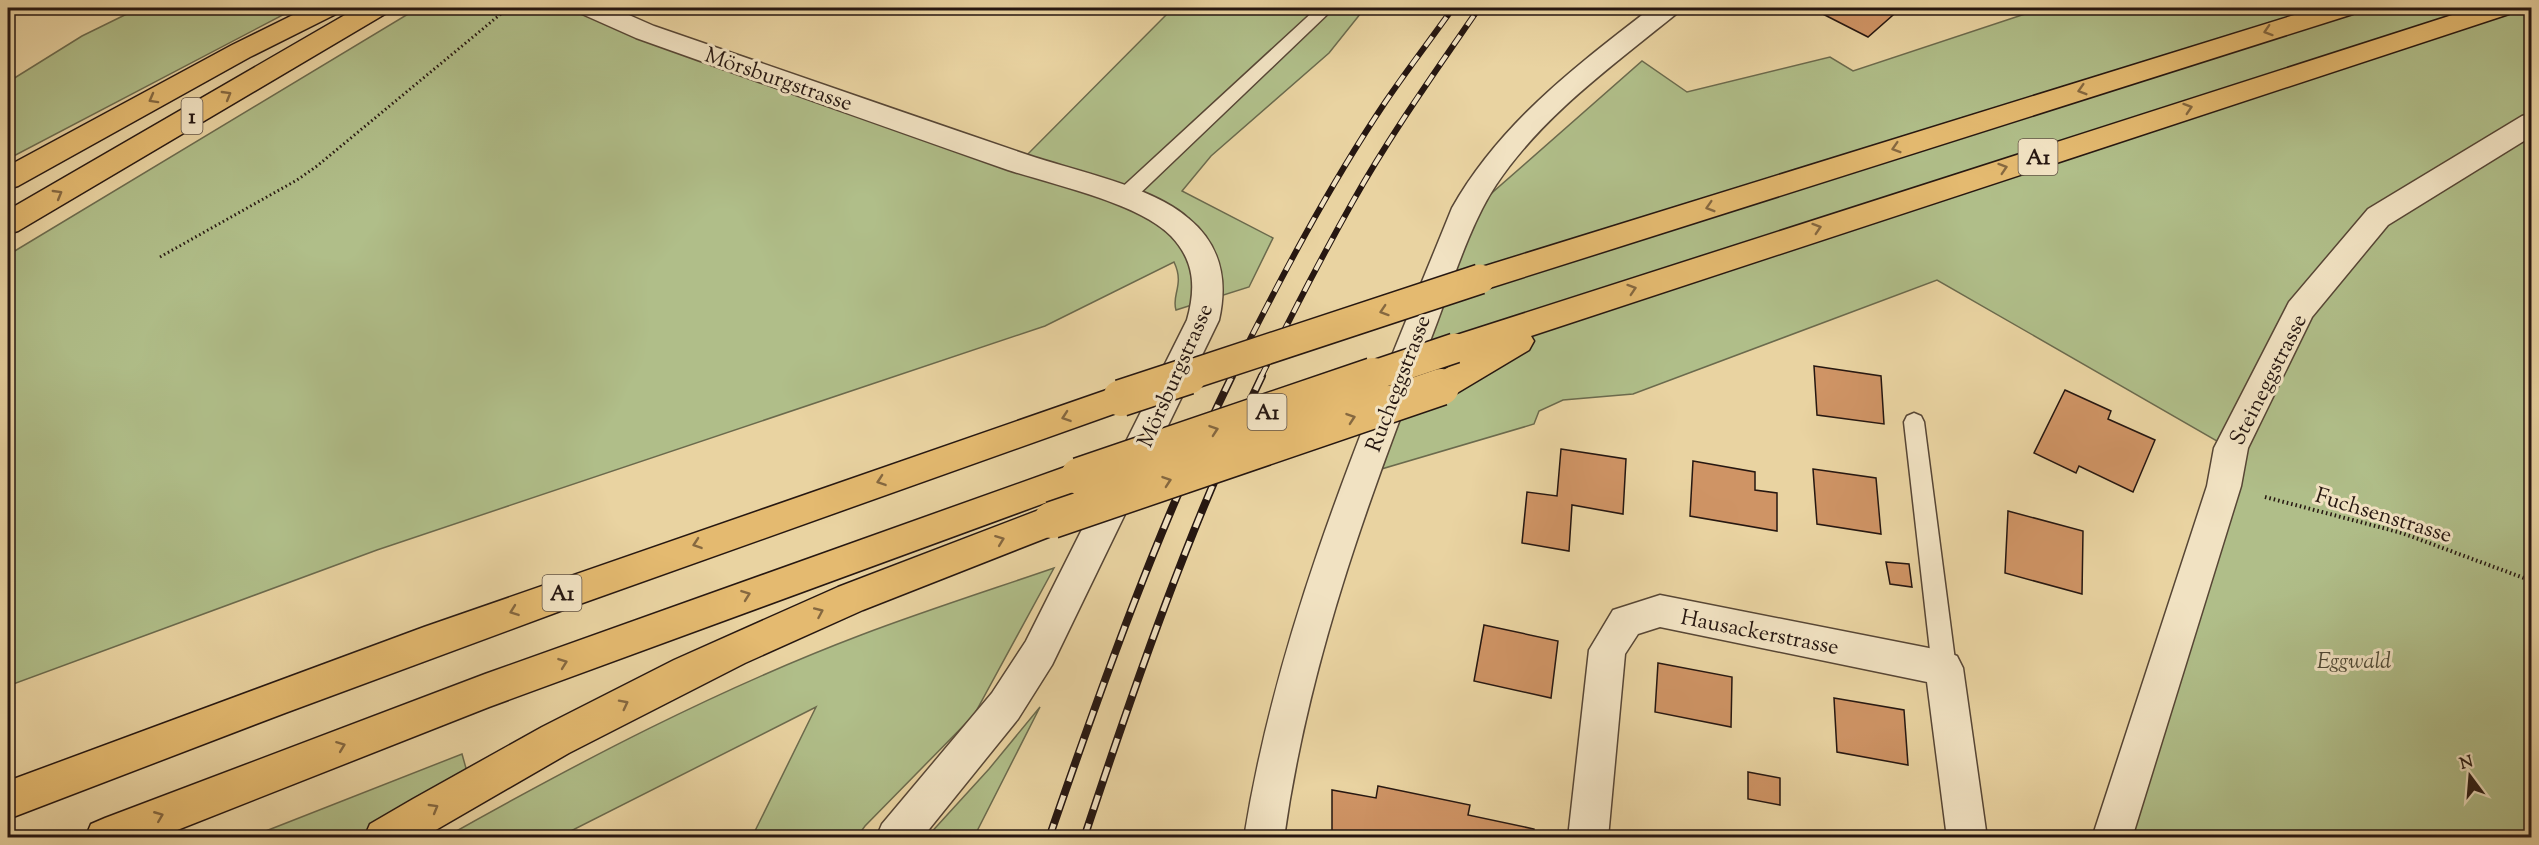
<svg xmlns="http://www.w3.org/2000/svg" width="2539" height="845" font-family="'Sorts Mill Goudy',serif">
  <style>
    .green { fill: #b0be89; stroke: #6b6a4d; stroke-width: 1.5 }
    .building { fill: #cf9465; stroke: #261711; stroke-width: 1.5 }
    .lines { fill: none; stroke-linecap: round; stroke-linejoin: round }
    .service-casing { stroke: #574635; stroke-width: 3 }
    .minor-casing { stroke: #574635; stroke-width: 3 }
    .tertiary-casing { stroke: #574635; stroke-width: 3 }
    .primary-casing { stroke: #261711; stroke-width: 3 }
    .motorway-casing { stroke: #261711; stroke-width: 3 }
    .path-far1 { stroke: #261711; stroke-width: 3; stroke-dasharray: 1.5 3; stroke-linecap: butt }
    .path { stroke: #261711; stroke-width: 4; stroke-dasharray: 1.5 3; stroke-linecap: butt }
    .service { fill: #f1e2c2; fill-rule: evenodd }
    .minor { fill: #f1e2c2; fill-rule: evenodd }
    .tertiary { fill: #f1e2c2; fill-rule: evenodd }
    .primary { fill: #e4ba70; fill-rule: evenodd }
    .motorway { fill: #e4ba70; fill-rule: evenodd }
    .rail-far1-casing { stroke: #261711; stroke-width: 6 }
    .rail-casing { stroke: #261711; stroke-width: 8 }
    .rail-far1 { stroke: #f1e2c2; stroke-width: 4; stroke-dasharray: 12; stroke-linecap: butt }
    .rail { stroke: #f1e2c2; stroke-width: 5; stroke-dasharray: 15; stroke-linecap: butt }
    .motorway-bridge-far1-casing { stroke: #261711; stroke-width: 32; stroke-linecap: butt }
    .motorway-bridge-casing { stroke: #261711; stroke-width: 39; stroke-linecap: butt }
    .motorway-bridge-far1 { stroke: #e4ba70; stroke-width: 29 }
    .motorway-bridge { stroke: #e4ba70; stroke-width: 36 }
    .oneway { stroke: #856840 }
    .labels { text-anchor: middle; stroke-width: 6; stroke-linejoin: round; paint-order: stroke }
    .shield { fill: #f1e2c2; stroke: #635446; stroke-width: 1.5 }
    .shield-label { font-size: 21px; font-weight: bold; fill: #261711 }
    .street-label { font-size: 22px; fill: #261711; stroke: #f1e2c2 }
    .park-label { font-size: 22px; font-style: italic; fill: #4f4935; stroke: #f1e2c2 }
  </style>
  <rect width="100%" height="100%" fill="#e9d3a1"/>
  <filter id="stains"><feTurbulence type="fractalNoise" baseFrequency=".00333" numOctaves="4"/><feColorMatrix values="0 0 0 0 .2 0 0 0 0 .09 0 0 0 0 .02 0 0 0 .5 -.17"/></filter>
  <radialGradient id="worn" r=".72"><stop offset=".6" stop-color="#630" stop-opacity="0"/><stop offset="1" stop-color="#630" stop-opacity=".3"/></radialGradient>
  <path class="green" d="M139 8H296L8 159V82L82 36Z
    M418 8H591L604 14 1020 162 1173 8H1365L1329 53 1211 156 1182 191 1273 238 1249 287 1176 310C1171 295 1185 285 1174 262L1045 326 377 550 8 686V255Z
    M2023 8H2531V837H2112L2231 449 1937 280 1633 394 1563 400 1539 411 1534 424 1361 475 1461 220 1642 61 1687 92 1830 57 1853 71 2025 14Z
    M1054 568 974 715 865 826 857 837H752L816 707 559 837 444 838C579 762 716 690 861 635 924 611 990 590 1054 568Z
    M1040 707 974 837H927L989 769Z
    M462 754 471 786 384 837 248 838Z"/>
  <path class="building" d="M1811 8H1901L1868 37Z
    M1814 366 1881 376 1884 424 1817 415Z
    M2065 390 2111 411 2108 419 2155 440 2133 492 2079 466 2076 473 2034 453Z
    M1561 449 1626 459 1623 514 1572 505 1569 551 1522 543 1527 492 1557 496Z
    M1693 461 1755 472V490L1777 493V531L1690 516Z
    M1813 469 1876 478 1881 534 1817 524Z
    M2008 511 2083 531 2082 594 2005 573Z
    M1886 562 1909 564 1912 587 1890 584Z
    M1484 625 1558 641 1551 698 1474 681Z
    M1658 663 1732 677 1731 727 1655 712Z
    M1834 698 1904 710 1908 765 1837 752Z
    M1748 772 1780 778V805L1748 799Z
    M1378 786 1470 805 1468 815 1534 829 1533 838H1332V790L1376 798Z"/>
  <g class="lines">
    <defs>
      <path id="service" d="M1317 8H1334L1132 201 1125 203 1118 201 1116 196 1118 191Z
        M1914 413 1921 416 1924 422 1956 668 1952 676 1944 679 1936 676 1932 668 1904 422 1907 416Z"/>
      <path id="minor" d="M1651 8H1680L1676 14C1612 66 1542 116 1496 185 1468 227 1449 293 1430 341 1367 502 1308 665 1284 838H1244C1279 617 1369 413 1452 208 1500 123 1575 67 1651 8Z
        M2532 113V136L2388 225 2312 317 2248 448 2241 486 2132 838H2092L2207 486 2214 448 2289 302 2368 209 2522 116Z
        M1660 595 1944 651 1957 656 1963 668 1987 838H1947L1927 682 1660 627 1638 634 1625 654 1608 838H1568L1589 650 1613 610Z"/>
      <path id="tertiary" d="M578 8H613L654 26C779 69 904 113 1028 155 1075 171 1152 186 1188 218 1221 245 1228 280 1219 320L1052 665 1018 719 922 838H876L882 824 992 693 1026 641 1187 320C1196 288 1195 261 1171 236 1139 203 1054 185 1008 170 884 127 760 82 636 38L582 14Z"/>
      <path id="primary" d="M307 8H340L336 14 250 57 18 186 8 189V166L232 45Z
        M357 8H389L385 14 18 231 8 234V210Z"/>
      <path id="motorway" d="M2317 8H2357L2353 14 1480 291 1469 287 1465 279 1469 271Z
        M2474 8H2513L2509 14 1531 336 1534 341 1529 350 1452 396 1441 400 1430 396 1425 387 1430 378 1464 358 1455 361 1444 357 1439 348 1444 339Z
        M1121 385 1133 389 1137 398 1133 407 563 610 285 713 8 819V781L424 627Z
        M1079 462 1091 466 1096 476 1091 486 489 707 157 838H85L91 824 105 818 485 674Z
        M1052 505 1064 509 1069 520 1064 531 863 610 745 663 569 753 422 838H364L370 824 413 799 542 727 674 660 838 587Z"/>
    </defs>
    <use href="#service" class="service-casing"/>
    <use href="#minor" class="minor-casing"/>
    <use href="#tertiary" class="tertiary-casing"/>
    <use href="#primary" class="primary-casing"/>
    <use href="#motorway" class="motorway-casing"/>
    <path class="path-far1" d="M160 257 297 180 317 166 508 8"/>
    <path class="path" d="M2265 497 2402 533 2532 581"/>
    <use href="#service" class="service"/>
    <use href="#minor" class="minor"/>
    <use href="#tertiary" class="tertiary"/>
    <use href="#primary" class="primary"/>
    <use href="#motorway" class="motorway"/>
    <defs>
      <path id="rail-far1" d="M1231 377C1278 283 1327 189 1386 101 1407 70 1431 39 1453 8
        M1261 377C1290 318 1320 260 1352 203 1390 135 1435 72 1479 8"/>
      <path id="rail" d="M1049 838C1103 682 1159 525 1232 376
        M1084 838C1136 681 1190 525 1262 376"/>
    </defs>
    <use href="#rail-far1" class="rail-far1-casing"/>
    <use href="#rail" class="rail-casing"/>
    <use href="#rail-far1" class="rail-far1"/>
    <use href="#rail" class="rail"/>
    <defs>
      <path id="motorway-bridge-far1" d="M1183 377 1480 279
        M1369 377 1455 348"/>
      <path id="motorway-bridge" d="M1121 398 1188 376
        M1079 476 1373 376
        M1052 520 1441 387"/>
    </defs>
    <use href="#motorway-bridge-far1" class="motorway-bridge-far1-casing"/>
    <use href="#motorway-bridge" class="motorway-bridge-casing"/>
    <use href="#motorway-bridge-far1" class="motorway-bridge-far1"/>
    <use href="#motorway-bridge" class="motorway-bridge"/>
  </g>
  <defs><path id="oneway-chevron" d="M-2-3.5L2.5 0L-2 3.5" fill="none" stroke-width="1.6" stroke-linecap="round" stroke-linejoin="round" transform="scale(1.5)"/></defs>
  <g class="oneway">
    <use href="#oneway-chevron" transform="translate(2268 31) rotate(162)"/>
    <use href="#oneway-chevron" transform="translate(2082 90) rotate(163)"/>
    <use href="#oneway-chevron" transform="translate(227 95) rotate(-30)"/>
    <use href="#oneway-chevron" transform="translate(153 99) rotate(151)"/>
    <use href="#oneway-chevron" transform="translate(2188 108) rotate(-18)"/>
    <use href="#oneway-chevron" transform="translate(1896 148) rotate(163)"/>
    <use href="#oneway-chevron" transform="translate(2003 168) rotate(-18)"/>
    <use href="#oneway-chevron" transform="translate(58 194) rotate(-30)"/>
    <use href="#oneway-chevron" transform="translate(1710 207) rotate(163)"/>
    <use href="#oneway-chevron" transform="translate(1817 228) rotate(-18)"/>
    <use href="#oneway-chevron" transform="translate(1632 289) rotate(-18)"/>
    <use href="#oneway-chevron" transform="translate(1384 311) rotate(162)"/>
    <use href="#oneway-chevron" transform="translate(1066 417) rotate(161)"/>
    <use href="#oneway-chevron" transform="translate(1351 418) rotate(-19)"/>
    <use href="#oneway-chevron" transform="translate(1214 430) rotate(-19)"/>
    <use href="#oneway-chevron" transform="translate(881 481) rotate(161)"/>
    <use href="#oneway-chevron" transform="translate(1167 481) rotate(-19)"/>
    <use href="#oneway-chevron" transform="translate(1000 540) rotate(-21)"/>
    <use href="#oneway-chevron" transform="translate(697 544) rotate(161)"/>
    <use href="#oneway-chevron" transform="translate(746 595) rotate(-20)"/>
    <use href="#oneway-chevron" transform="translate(514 611) rotate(160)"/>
    <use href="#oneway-chevron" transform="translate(819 612) rotate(-24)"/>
    <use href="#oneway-chevron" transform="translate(563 663) rotate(-20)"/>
    <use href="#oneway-chevron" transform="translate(624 704) rotate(-27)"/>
    <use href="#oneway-chevron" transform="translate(341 746) rotate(-21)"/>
    <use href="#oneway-chevron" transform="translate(434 808) rotate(-30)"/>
    <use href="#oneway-chevron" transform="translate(159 816) rotate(-22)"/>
  </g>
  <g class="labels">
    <g class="shield">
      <rect x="181.5" y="98" width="21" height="36" rx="4.5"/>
      <rect x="2018.5" y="139" width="39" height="36" rx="4.5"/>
      <rect x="1247.5" y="394" width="39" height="36" rx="4.5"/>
      <rect x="542.5" y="575" width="39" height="36" rx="4.5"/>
    </g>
    <g class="shield-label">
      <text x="192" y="123">1</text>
      <text x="2038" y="164">A1</text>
      <text x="1267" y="419">A1</text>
      <text x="562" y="600">A1</text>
    </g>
    <g class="street-label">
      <text transform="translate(779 78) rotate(19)" y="8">Mörsburgstrasse</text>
      <text transform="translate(1174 375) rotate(-66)" y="8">Mörsburgstrasse</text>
      <text transform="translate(2267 379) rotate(-63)" y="8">Steineggstrasse</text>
      <text transform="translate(1397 383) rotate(-69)" y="8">Rucheggstrasse</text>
      <text transform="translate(2384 514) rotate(17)" y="8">Fuchsenstrasse</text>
      <text transform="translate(1760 631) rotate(11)" y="8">Hausackerstrasse</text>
    </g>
    <g class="park-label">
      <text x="2354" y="668">Eggwald</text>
    </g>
  </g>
  <rect width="2539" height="845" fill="none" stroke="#e9d3a1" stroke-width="30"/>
  <rect x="9" y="9" width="2521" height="827" fill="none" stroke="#261711" stroke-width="3"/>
  <rect x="15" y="15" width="2509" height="815" fill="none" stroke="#261711" stroke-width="1.5"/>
  <g transform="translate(2470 776) rotate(344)" stroke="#f1e2c2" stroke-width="4.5" paint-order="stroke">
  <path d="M0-4.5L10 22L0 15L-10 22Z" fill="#261711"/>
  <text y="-9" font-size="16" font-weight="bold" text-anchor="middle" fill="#261711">N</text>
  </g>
  <rect width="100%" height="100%" filter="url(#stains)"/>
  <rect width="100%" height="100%" fill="url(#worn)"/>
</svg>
